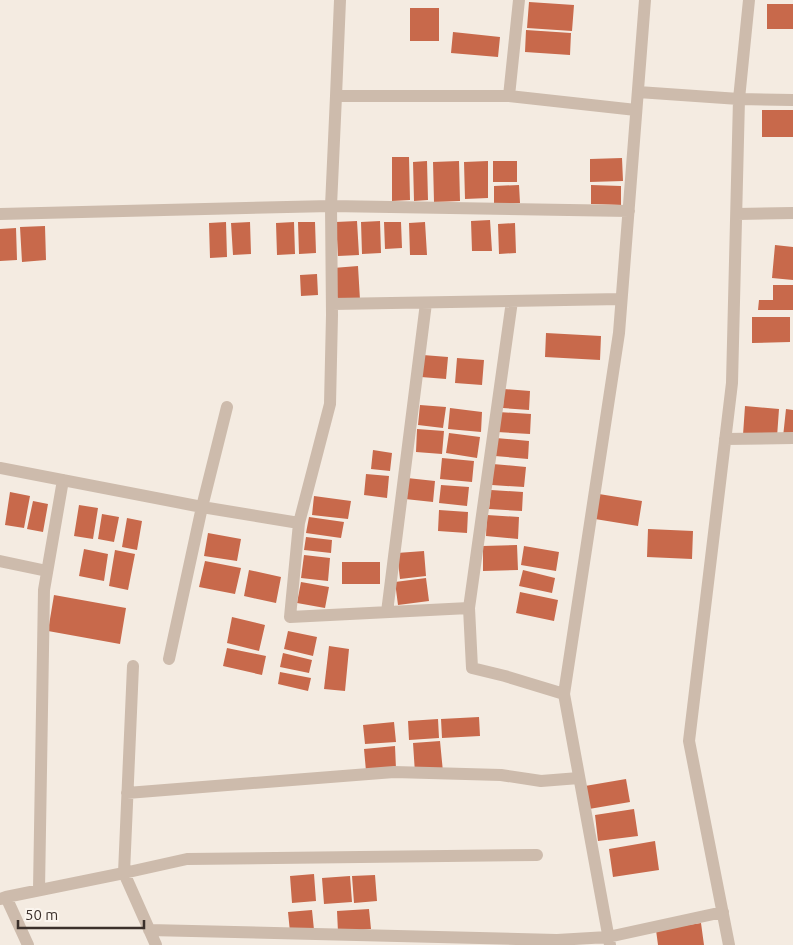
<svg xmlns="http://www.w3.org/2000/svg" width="793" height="945" font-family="Ubuntu,sans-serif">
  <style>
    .building { fill: #c8694b }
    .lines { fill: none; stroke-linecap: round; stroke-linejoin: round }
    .street { stroke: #cdbbac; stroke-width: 12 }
  </style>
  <rect width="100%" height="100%" fill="#f4ebe1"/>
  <path class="building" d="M529 2 574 5 572 31 527 28Z
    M767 4H793V29H767Z
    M410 8H439V41H410Z
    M526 30 571 33 570 55 525 52Z
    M453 32 500 37 498 57 451 53Z
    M762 110H793V137H762Z
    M392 157H409L410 200 392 201Z
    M622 158 623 181 590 182V159Z
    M427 161 428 200 414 201 413 162Z
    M459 161 460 201 434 202 433 162Z
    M488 161V198L465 199 464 162Z
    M493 161H517V182H493Z
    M519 185 520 203 494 204V186Z
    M591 185 621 186V205L591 204Z
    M490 220 492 251H472L471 221Z
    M357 221 359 255 338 256 336 222Z
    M380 221 381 253 362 254 361 222Z
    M226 222 227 257 210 258 209 223Z
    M250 222 251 254 233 255 231 223Z
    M294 222 295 254 277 255 276 223Z
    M298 222H315L316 253 299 254Z
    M384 222H401L402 248 385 249Z
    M425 222 427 255H410L409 223Z
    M515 223 516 253 499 254 498 224Z
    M45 226 46 260 22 262 20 227Z
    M16 228 17 260 0 261V229Z
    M775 245 793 247V280L772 278Z
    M358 266 360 300 334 301 333 268Z
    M317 274 318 295 301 296 300 275Z
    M773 285H793V310H758L759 300H773Z
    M752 317H790V342L752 343Z
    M546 333 601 336 600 360 545 357Z
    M423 355 448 357 446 379 421 377Z
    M457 358 484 360 482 385 455 383Z
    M504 389 530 391 529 410 503 408Z
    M420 405 446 407 443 428 418 425Z
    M745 406 779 409 777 437 743 435Z
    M450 408 482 412 481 432 448 429Z
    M786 409 793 410V438L783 437Z
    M498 412 531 414 530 434 497 432Z
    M417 429 444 431 442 454 416 452Z
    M449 433 480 437 477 458 446 453Z
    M496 438 529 441 528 459 495 456Z
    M373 450 392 453 390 471 371 469Z
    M442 458 474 461 472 482 440 479Z
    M493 464 526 467 524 487 492 485Z
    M366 474 389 476 387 498 364 495Z
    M407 478 435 481 433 502 405 499Z
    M441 485 469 487 467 506 439 503Z
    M491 490 523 492 522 511 489 509Z
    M10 492 30 496 24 528 5 525Z
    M599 494 642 501 638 526 595 519Z
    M314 496 351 501 348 519 312 515Z
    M33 501 48 504 43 532 27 529Z
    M79 505 98 508 93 539 74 536Z
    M439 510 468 512 467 533 438 531Z
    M102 514 119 517 114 542 98 539Z
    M487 515 519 517 518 539 486 536Z
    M309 517 344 522 341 538 306 533Z
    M127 518 142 521 137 550 122 547Z
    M648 529 693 531 692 559 647 557Z
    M208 533 241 539 237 561 204 556Z
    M306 537 332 540 331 553 304 550Z
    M517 545 518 570 483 571V546Z
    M524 546 559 552 556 571 521 565Z
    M84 549 108 554 104 581 79 576Z
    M115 550 135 554 128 590 109 586Z
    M424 551 426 576 400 579 397 553Z
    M304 555 330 558 328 581 301 578Z
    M205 561 241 568 235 594 199 587Z
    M342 562H380V584H342Z
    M249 570 281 577 276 603 244 596Z
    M523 570 555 578 552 593 519 586Z
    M426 578 429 601 398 605 395 582Z
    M301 582 329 587 325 608 297 603Z
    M520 592 558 600 554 621 516 613Z
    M54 595 126 608 120 644 48 631Z
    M232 617 265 625 259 651 227 643Z
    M288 631 317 637 313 656 284 649Z
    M329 646 349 649 345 691 324 689Z
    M227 648 266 656 262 675 223 666Z
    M283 653 312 660 309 673 280 667Z
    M280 672 311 678 308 691 278 684Z
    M479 717 480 736 442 738 441 719Z
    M438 719 439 738 409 740 408 721Z
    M394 722 396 742 365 744 363 725Z
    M440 741 443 772 415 773 413 743Z
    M395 746 396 769 366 771 364 749Z
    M626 779 630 802 589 809 585 786Z
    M634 809 638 836 598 841 595 815Z
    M655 841 659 870 613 877 609 849Z
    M314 874 316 901 292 903 290 876Z
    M375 875 377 901 354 903 352 876Z
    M350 876 352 902 324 904 322 878Z
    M369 909 371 929 338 932 337 911Z
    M312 910 314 930 290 932 288 912Z
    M701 923 704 945H658L656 930Z"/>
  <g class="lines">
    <path class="street" d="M519 0 509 96H336L331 206 629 211
      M638 92 739 99 793 100
      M336 96 340 0
      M509 96 636 110
      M0 214 331 206 332 315 330 404 299 523
      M737 214 793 213
      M512 301 469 608 472 668 505 676 564 694 610 945
      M332 304 621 299
      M725 439 793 438
      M0 468 202 507 299 523 290 617 469 608
      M0 561 47 571
      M387 612 426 303
      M169 659 202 507 227 407
      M133 666 124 873 187 859 537 855
      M564 694 619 333 645 0
      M127 793 394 772 501 775 541 781 579 778
      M39 890 44 590 63 480
      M6 897 124 873 156 945
      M0 899 6 897 28 945
      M149 930 557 940 608 937 723 912
      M729 945 689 741 732 383 739 99 749 0"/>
  </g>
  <path d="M18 920v8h126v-8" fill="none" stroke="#3b302b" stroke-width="2.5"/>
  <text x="25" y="920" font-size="15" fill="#3b302b" stroke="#fbf5ee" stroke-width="4" paint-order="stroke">50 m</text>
</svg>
